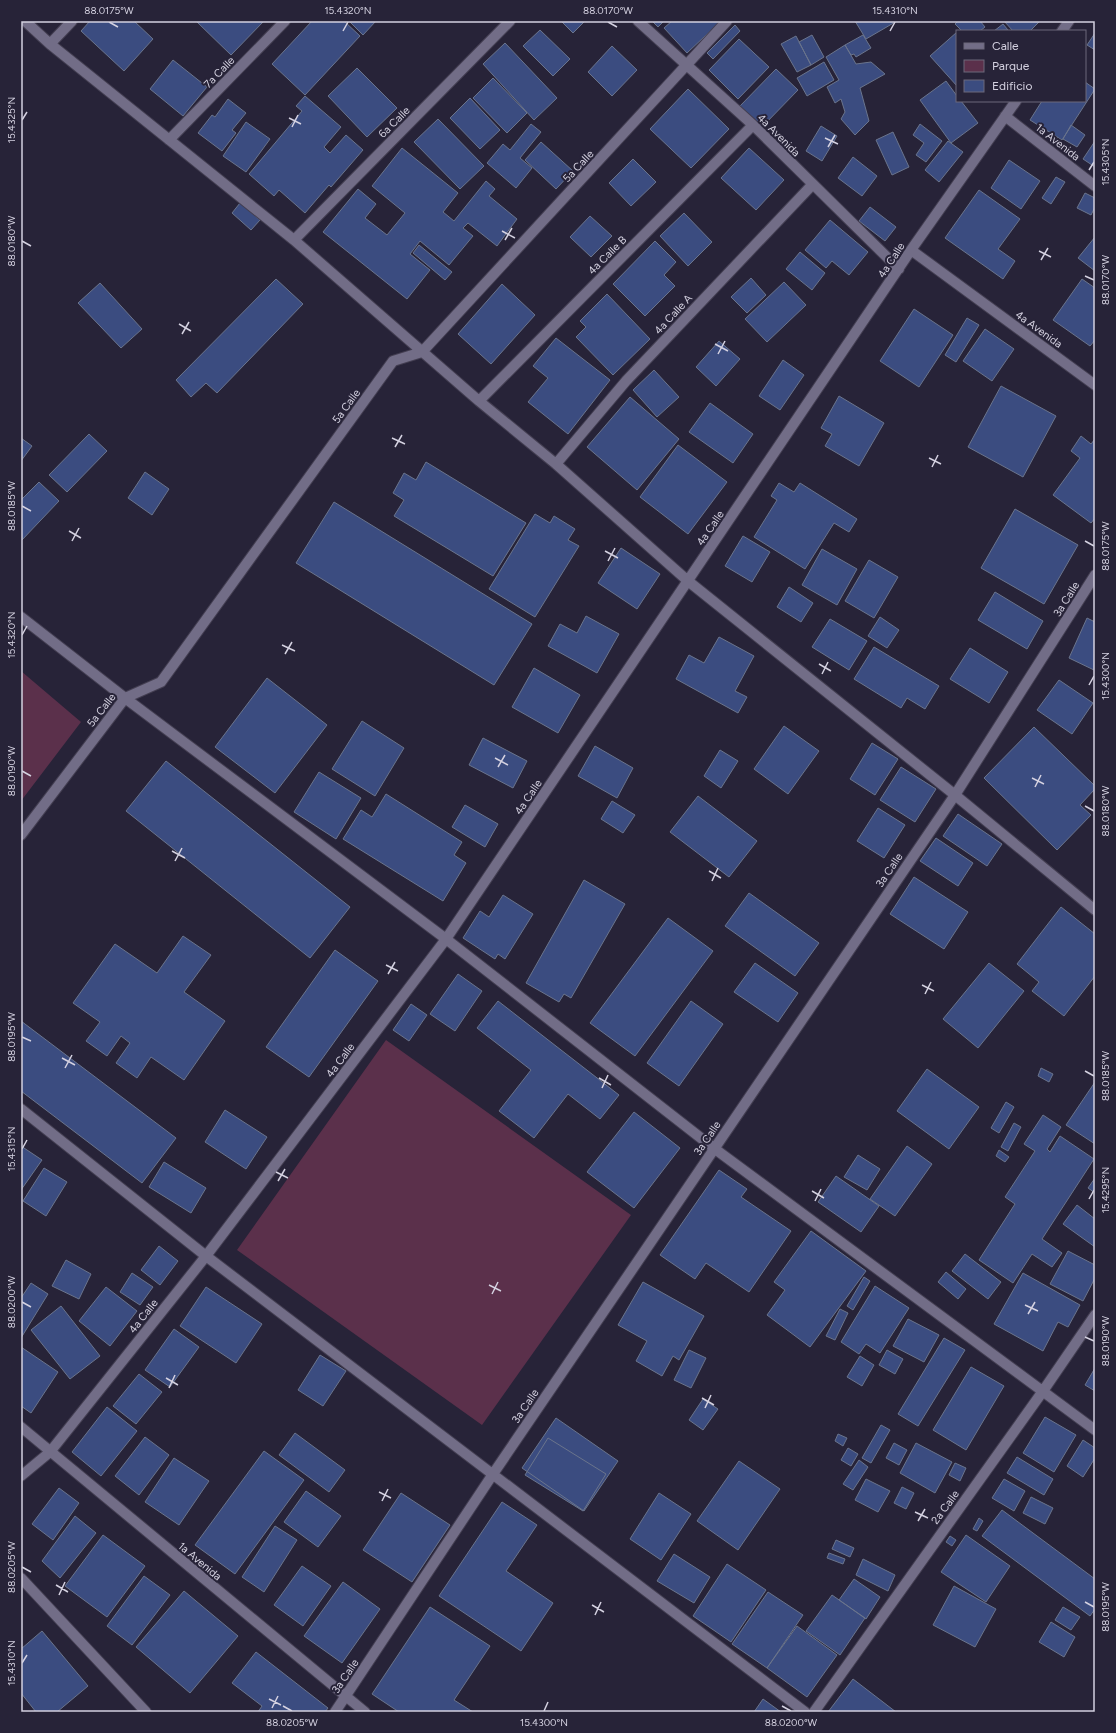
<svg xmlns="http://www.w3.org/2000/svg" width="1116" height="1733" font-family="Figtree,sans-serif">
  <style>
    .green { fill: #5b304b }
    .building { fill: #3b4c80; stroke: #6a748c }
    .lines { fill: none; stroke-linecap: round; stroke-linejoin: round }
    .minor-casing { stroke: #433e51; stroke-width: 12 }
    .minor { stroke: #726d87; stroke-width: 10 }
    .ticks { fill: none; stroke: #d4d1e0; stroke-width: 1.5 }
    .labels { text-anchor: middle; stroke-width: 4; stroke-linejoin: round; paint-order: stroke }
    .street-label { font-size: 11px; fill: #d4d1e0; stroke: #272338 }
    .neatline { fill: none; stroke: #d4d1e0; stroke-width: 1.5 }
    .ticks-label { font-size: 10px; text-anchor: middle; fill: #d4d1e0 }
  </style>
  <rect width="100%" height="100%" fill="#272338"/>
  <path class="green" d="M21 671 81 722 21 801Z
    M386 1040 631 1215 482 1425 237 1250Z"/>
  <path class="building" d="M90 21H134L153 39 124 71 81 31Z
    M196 21H264L231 55Z
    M312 21H344L360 36 305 95 272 64Z
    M349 21H376L363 35Z
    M561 21H585L573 33Z
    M652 21H664L658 27Z
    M672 21H721L687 53 664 28Z
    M855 21H897L866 39Z
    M958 21H980L985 27 980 31H962L955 24Z
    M1004 21H1040L1030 31H1013Z
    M1003 24 1008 30 994 31Z
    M735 25 740 31 713 59 707 53Z
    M540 30 570 59 553 76 523 46Z
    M957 32V86L930 56Z
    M1095 33V50L1087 45Z
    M812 35 824 57 811 65 799 42Z
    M863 35 871 48 856 57 854 54 851 55 845 45Z
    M796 36 811 65 797 72 781 44Z
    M739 39 769 67 738 99 709 70Z
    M505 43 557 98 534 120 483 64Z
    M845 45 856 64 871 62 885 74 860 88 869 121 855 135 841 119 845 112 841 99 835 103 827 87 839 80 826 57Z
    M612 46 637 70 612 96 588 72Z
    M173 60 207 87 183 116 150 89Z
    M824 62 834 80 807 96 797 78Z
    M357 68 397 108 367 137 328 96Z
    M776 69 798 90 762 127 740 106Z
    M493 78 527 113 507 133 473 98Z
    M946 81 957 96V101H961L978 123 951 143 920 100Z
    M1085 82 1095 89 1062 140 1030 120 1042 101H1085Z
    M688 89 729 129 691 168 650 129Z
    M305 96 341 127 324 147 330 153 346 135 363 150 331 187 329 185 305 213 279 190 274 196 249 174 302 111 296 106Z
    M470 98 500 130 480 149 450 118Z
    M228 99 246 113 232 130 236 133 222 151 198 133 212 115 215 117Z
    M438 119 484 166 460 189 414 142Z
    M246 122 270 139 246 172 223 156Z
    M531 124 541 132 520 158 532 168 516 188 487 163 503 144 510 150Z
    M920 124 942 141 926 162 916 155 924 143 913 135Z
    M1071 125 1085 135 1077 147 1063 139Z
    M821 126 837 136 822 161 806 151Z
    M893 132 909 167 892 175 876 140Z
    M948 141 963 152 939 182 925 170Z
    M1095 141V167L1083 159Z
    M541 142 573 171 556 189 525 160Z
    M402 148 458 193 443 212 454 221 486 181 495 189 489 196 517 219 497 246 468 223 463 228 473 236 449 265 420 241 410 254 430 270 407 299 323 232 358 189 376 204 365 218 387 235 405 213 372 186Z
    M749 148 784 180 756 210 721 178Z
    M853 157 877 176 862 196 838 178Z
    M633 159 656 182 631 206 609 183Z
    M1009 160 1040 181 1021 209 991 188Z
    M1056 177 1065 182 1051 204 1042 198Z
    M979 190 1020 219 998 249 1015 261 1003 279 945 238Z
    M1085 193 1095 198V207L1091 215 1077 208Z
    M240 203 260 220 251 230 232 213Z
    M870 207 896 227 885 241 859 221Z
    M684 213 712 242 688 266 660 236Z
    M590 216 612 236 591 257 570 237Z
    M830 220 868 252 849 275 832 261 826 268 805 250Z
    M1095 237V271L1078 258Z
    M655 241 676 262 664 275 675 286 645 316 613 284Z
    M419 245 452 272 445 280 413 253Z
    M800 252 825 273 812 290 786 269Z
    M751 278 766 295 747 313 731 297Z
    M276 279 303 304 217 393 206 383 191 397 176 380Z
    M1082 279 1095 288V340L1090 346 1053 320Z
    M784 282 806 305 767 342 745 319Z
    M100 283 142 329 121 348 78 303Z
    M502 284 535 315 491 364 458 334Z
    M607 294 650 339 613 375 576 337 586 327 580 321Z
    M914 309 953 335 919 387 880 361Z
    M967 318 979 325 956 362 945 355Z
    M985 329 1014 349 992 381 963 361Z
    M556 338 610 380 568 434 528 402 548 378 533 366Z
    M719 341 740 359 716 386 696 367Z
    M783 360 804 375 780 410 759 396Z
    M654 370 679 397 657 417 633 390Z
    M1001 386 1056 416 1023 477 968 447Z
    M839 396 884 423 859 466 825 446 832 434 821 428Z
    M630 397 679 439 637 490 587 447Z
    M710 403 753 434 733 463 689 432Z
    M89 434 107 451 67 492 49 475Z
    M1081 436 1091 444 1095 439V518L1091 523 1053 495 1080 458 1071 451Z
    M21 438 32 446 21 461Z
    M678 445 727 482 688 534 640 497Z
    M426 462 526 523 493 576 394 516 404 500 393 493 404 473 416 480Z
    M145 472 169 489 152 515 128 498Z
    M39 482 59 501 21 541V500Z
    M779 483 794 492 800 483 857 519 849 532 834 523 805 569 754 537 777 500 771 496Z
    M334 502 532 624 494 685 296 563Z
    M1015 509 1078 545 1044 604 981 568Z
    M535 514 550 523 554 516 575 529 568 540 579 546 535 617 489 589Z
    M743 536 770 552 752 582 725 566Z
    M621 548 660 574 637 609 598 583Z
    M822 549 857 569 837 605 802 585Z
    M869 560 898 577 874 618 845 601Z
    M789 587 813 603 801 622 777 607Z
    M995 592 1043 621 1027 649 978 620Z
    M586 616 619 634 597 673 548 646 560 624 577 633Z
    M880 617 899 630 887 648 868 636Z
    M1087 618 1095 622 1094 670 1069 658Z
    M830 619 867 641 849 670 812 647Z
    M719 637 754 656 735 691 747 697 738 713 676 679 689 655 704 663Z
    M874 647 939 686 925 709 907 698 901 708 854 679Z
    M970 648 1008 672 989 703 950 679Z
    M534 668 580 695 558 733 512 707Z
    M267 678 327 725 275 793 215 747Z
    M1059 680 1093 703 1072 734 1037 710Z
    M362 721 404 748 375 796 332 769Z
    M784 726 819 751 788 794 754 769Z
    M1034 727 1095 786V789L1080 805 1091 815 1057 850 984 778Z
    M483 738 527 761 513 788 469 765Z
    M872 743 898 759 875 795 850 779Z
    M595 746 633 768 617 798 578 776Z
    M720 750 738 761 721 788 704 776Z
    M166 761 350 907 310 958 126 811Z
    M901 767 936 789 915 822 880 800Z
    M319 772 361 798 336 839 294 812Z
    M386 794 462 842 454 855 466 863 443 901 343 839 361 810 372 817Z
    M698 796 757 841 729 877 670 832Z
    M612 801 635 815 623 833 601 819Z
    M465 805 498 824 485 847 452 827Z
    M878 808 905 825 884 858 857 841Z
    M958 814 1002 844 987 866 943 836Z
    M936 838 973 863 958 886 920 861Z
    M914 877 968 912 944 949 890 914Z
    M584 880 625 904 571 998 564 994 559 1002 526 983Z
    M749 893 819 943 795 976 725 926Z
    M503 895 533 914 505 959 498 954 495 959 463 938 480 911 489 917Z
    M1061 907 1095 934V976L1064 1016 1032 991 1039 982 1017 964Z
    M668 918 713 951 635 1056 590 1023Z
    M183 936 211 955 184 992 225 1021 184 1080 151 1057 137 1078 116 1063 130 1043 121 1036 107 1056 86 1041 100 1022 73 1003 115 944 157 973Z
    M335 950 378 981 309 1077 266 1047Z
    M755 963 798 993 778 1022 734 992Z
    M989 963 1024 991 978 1048 943 1019Z
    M458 974 482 991 455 1031 430 1014Z
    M498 1001 619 1095 600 1119 568 1094 534 1138 499 1111 531 1070 477 1028Z
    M691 1001 723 1024 679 1086 647 1063Z
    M411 1004 427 1015 409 1041 393 1030Z
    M21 1021 176 1138 142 1183 21 1091Z
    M1041 1068 1053 1074 1049 1082 1038 1076Z
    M927 1069 979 1107 949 1149 897 1111Z
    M1095 1082V1144L1066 1125Z
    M1006 1102 1014 1107 999 1133 991 1128Z
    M225 1110 267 1137 246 1169 205 1142Z
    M634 1112 680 1148 634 1208 587 1172Z
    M1043 1115 1061 1127 1047 1149 1050 1152 1060 1136 1094 1159 1042 1239 1062 1253 1052 1267 1032 1254 1013 1283 979 1260 1015 1204 1005 1197 1035 1151 1024 1144Z
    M1014 1123 1021 1127 1008 1151 1001 1147Z
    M21 1146 42 1160 21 1190Z
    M907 1146 932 1164 895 1216 870 1199Z
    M999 1150 1009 1157 1005 1162 996 1156Z
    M858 1155 880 1169 867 1190 844 1177Z
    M164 1162 206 1188 191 1213 149 1187Z
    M44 1168 67 1182 46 1216 23 1201Z
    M719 1170 747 1189 741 1197 791 1231 749 1292 706 1263 695 1279 660 1255Z
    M836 1176 879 1206 861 1232 818 1202Z
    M1095 1178V1193L1088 1188Z
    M1077 1205 1095 1219V1247L1063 1224Z
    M811 1231 866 1271 810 1347 767 1315 785 1290 774 1282Z
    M159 1246 178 1261 160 1285 141 1270Z
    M1068 1251 1095 1265V1278L1083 1301 1050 1284Z
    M965 1254 1001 1282 988 1299 952 1271Z
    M66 1260 91 1274 79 1299 52 1286Z
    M946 1272 966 1289 958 1299 938 1282Z
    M132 1273 153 1287 140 1305 120 1292Z
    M1023 1273 1080 1305 1068 1327 1058 1322 1043 1351 994 1324Z
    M864 1277 870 1281 853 1310 847 1306Z
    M643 1282 704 1316 679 1360 673 1356 662 1376 636 1361 647 1341 618 1325Z
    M31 1283 48 1294 21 1338V1298Z
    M875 1286 909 1308 880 1353 866 1344 859 1354 841 1342Z
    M106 1287 137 1311 110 1346 79 1321Z
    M206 1287 262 1324 236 1363 180 1326Z
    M61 1306 100 1356 70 1379 31 1330Z
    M840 1309 848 1313 835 1340 826 1336Z
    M908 1319 939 1335 924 1362 893 1346Z
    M174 1329 199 1347 170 1387 145 1370Z
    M944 1338 965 1350 918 1426 898 1414Z
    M21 1347 58 1372 31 1413 21 1406Z
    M689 1350 706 1358 691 1388 674 1380Z
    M887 1350 903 1359 895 1374 879 1365Z
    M320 1355 346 1371 323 1406 298 1390Z
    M860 1356 874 1365 862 1386 847 1377Z
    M971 1367 1004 1386 966 1450 933 1430Z
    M1095 1368V1391L1085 1385Z
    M139 1374 162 1392 136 1424 113 1406Z
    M703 1399 718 1409 703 1430 689 1420Z
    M107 1407 137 1431 101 1476 72 1452Z
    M1045 1417 1076 1435 1054 1472 1023 1453Z
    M556 1418 618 1461 584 1511 522 1468Z
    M881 1425 890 1430 871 1463 862 1458Z
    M295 1433 345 1470 329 1492 279 1455Z
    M838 1434 847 1438 843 1446 835 1441Z
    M145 1437 169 1455 139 1495 115 1476Z
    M548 1438 606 1474 583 1511 525 1475Z
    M1083 1440 1095 1448V1458L1083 1477 1067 1466Z
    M894 1443 907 1450 899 1465 886 1458Z
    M916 1443 952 1462 935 1493 900 1473Z
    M848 1448 858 1454 851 1466 841 1460Z
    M264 1451 304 1480 235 1574 195 1545Z
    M1017 1457 1053 1479 1044 1495 1007 1473Z
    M174 1458 209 1481 179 1525 145 1502Z
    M859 1460 868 1467 853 1490 843 1484Z
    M739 1461 780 1489 738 1550 697 1521Z
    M955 1463 966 1468 960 1481 949 1475Z
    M866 1479 890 1491 878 1512 855 1500Z
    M1004 1479 1025 1491 1014 1511 992 1498Z
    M902 1487 914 1493 906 1509 894 1503Z
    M59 1488 79 1503 53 1540 32 1524Z
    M306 1491 341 1516 318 1547 284 1522Z
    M401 1493 450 1525 412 1582 363 1550Z
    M659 1493 691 1514 661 1560 630 1539Z
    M1031 1497 1053 1508 1045 1524 1023 1513Z
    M502 1502 537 1525 506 1571 553 1603 521 1651 439 1596Z
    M1002 1510 1095 1579V1609L1090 1616 982 1536Z
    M75 1516 96 1533 60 1578 42 1561Z
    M979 1518 983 1521 977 1531 973 1529Z
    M275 1526 297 1540 264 1592 242 1577Z
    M103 1535 145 1566 107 1617 65 1586Z
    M966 1535 1010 1566 986 1602 941 1572Z
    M950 1536 956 1540 952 1546 946 1542Z
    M836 1540 854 1548 850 1557 832 1549Z
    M829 1553 845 1559 843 1564 827 1558Z
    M674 1554 710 1577 694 1603 657 1581Z
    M863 1559 895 1575 888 1591 856 1575Z
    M727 1564 766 1590 731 1642 693 1616Z
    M302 1566 331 1586 303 1626 274 1605Z
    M144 1576 170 1595 132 1645 107 1626Z
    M854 1579 880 1597 866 1619 839 1600Z
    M343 1582 380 1609 342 1663 304 1636Z
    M954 1586 996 1609 975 1647 933 1625Z
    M184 1591 238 1636 190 1693 136 1647Z
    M768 1592 803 1615 767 1668 732 1644Z
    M832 1595 865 1618 840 1655 806 1631Z
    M430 1607 490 1646 454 1700 473 1712H399L372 1694Z
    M1063 1607 1080 1617 1071 1630 1055 1620Z
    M1051 1622 1075 1637 1064 1657 1039 1642Z
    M797 1626 837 1655 807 1697 767 1668Z
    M42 1631 88 1686 57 1712H36L21 1693V1649Z
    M256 1652 328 1708 325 1712H258L262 1706 232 1683Z
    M853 1679 896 1712H828Z
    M763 1699 781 1712H754Z"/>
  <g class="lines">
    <defs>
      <path id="minor" d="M25 21 50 44 294 240 479 401 556 464 688 581 955 795 1095 910
        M638 21 753 125 899 269
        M1062 31 1069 21
        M50 44 72 21
        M1005 116 1095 186
        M169 140 285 21
        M294 240 510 21
        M911 250 1095 385
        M479 401 753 125
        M556 464 626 381 812 185
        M21 617 125 698 446 939 715 1149 1095 1430
        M21 835 125 698 161 682 393 361 422 352 727 21
        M21 1109 206 1256 805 1712
        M21 1427 365 1712
        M21 1476 50 1452 206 1256 446 939 911 250 1016 101
        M21 1578 146 1712
        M335 1712 493 1474 955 795 1095 575
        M814 1712 1043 1391 1095 1315"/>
    </defs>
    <use href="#minor" class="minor-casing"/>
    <use href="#minor" class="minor"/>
  </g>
  <path class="ticks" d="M109 22 118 27M608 22 617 27M343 31 348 22M890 31 895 22M289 118 301 124M22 120 27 112M292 127 298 115M825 138 838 144M828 147 835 135M1089 170 1094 162M502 231 515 238M505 240 512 228M22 241 31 246M1039 251 1051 257M1041 260 1048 248M1085 276 1094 280M179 324 191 331M182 334 189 322M715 344 728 351M718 354 725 341M392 438 405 444M395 447 402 435M929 458 941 464M932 467 938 455M22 506 31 511M69 531 81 538M72 541 79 528M1085 541 1094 546M605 551 618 558M608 561 615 548M22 635 27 626M282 645 295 651M285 654 292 642M819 664 831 671M822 674 828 662M1089 685 1094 676M495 758 508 765M498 767 505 755M22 771 31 776M1032 778 1044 784M1035 787 1041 775M1085 806 1094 811M172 851 185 858M175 861 182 848M709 871 721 878M712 881 718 868M386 965 398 971M388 974 395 962M922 985 934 991M925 994 931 982M22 1037 31 1041M62 1058 75 1065M65 1068 72 1055M1085 1071 1094 1076M599 1078 611 1085M602 1088 608 1075M22 1149 27 1140M276 1172 288 1178M278 1181 285 1169M812 1191 824 1198M1089 1199 1094 1190M815 1201 821 1189M489 1285 501 1291M492 1294 498 1282M22 1302 31 1307M1025 1305 1038 1311M1028 1314 1035 1302M1085 1337 1094 1341M166 1378 178 1385M169 1388 175 1375M702 1398 714 1405M705 1408 711 1395M379 1492 391 1498M382 1501 388 1489M915 1512 928 1518M918 1521 925 1509M22 1567 31 1572M56 1585 68 1592M59 1595 65 1582M1085 1602 1094 1607M592 1605 604 1612M595 1615 601 1602M22 1663 27 1655M269 1699 281 1705M283 1706 292 1711M782 1706 791 1711M272 1708 278 1696M544 1711 548 1702"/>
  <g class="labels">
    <g class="street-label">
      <text transform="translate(219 72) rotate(-46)" y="4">7a Calle</text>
      <text transform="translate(394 122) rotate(-45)" y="4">6a Calle</text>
      <text transform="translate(779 135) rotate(45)" y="4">4a Avenida</text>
      <text transform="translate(1058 142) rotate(38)" y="4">1a Avenida</text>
      <text transform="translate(578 166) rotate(-47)" y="4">5a Calle</text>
      <text transform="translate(607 255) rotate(-45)" y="4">4a Calle B</text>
      <text transform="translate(891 260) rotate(-57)" y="4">4a Calle</text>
      <text transform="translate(673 314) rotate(-47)" y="4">4a Calle A</text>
      <text transform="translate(1039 329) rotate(36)" y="4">4a Avenida</text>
      <text transform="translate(346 406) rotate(-54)" y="4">5a Calle</text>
      <text transform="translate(710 528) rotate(-56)" y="4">4a Calle</text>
      <text transform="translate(1066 599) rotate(-58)" y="4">3a Calle</text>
      <text transform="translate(101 710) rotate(-52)" y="4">5a Calle</text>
      <text transform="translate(528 797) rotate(-56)" y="4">4a Calle</text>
      <text transform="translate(889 870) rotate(-56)" y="4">3a Calle</text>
      <text transform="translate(340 1060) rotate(-53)" y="4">4a Calle</text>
      <text transform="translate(707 1138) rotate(-56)" y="4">3a Calle</text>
      <text transform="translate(143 1316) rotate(-52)" y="4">4a Calle</text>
      <text transform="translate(525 1406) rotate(-56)" y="4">3a Calle</text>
      <text transform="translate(945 1507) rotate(-54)" y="4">2a Calle</text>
      <text transform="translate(200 1561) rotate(40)" y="4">1a Avenida</text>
      <text transform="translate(345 1676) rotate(-56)" y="4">3a Calle</text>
    </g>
  </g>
  <rect width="1116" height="1733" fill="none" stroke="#272338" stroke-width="44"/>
  <rect x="956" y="30" width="130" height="72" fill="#272338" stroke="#6c697b"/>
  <rect x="964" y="43" width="20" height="6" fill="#726d87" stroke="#6c697b"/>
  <text x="992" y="50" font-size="12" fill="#d4d1e0">Calle</text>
  <rect x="964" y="60" width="20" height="12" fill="#5b304b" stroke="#6c697b"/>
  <text x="992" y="70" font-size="12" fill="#d4d1e0">Parque</text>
  <rect x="964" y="80" width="20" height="12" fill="#3b4c80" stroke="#6c697b"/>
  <text x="992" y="90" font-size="12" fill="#d4d1e0">Edificio</text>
  <rect x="22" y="22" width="1072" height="1689" class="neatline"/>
  <g class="ticks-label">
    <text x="109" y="14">88.0175°W</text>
    <text x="348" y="14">15.4320°N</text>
    <text x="608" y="14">88.0170°W</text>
    <text x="895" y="14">15.4310°N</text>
    <text transform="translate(11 120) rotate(-90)" y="4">15.4325°N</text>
    <text transform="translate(1105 162) rotate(-90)" y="4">15.4305°N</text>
    <text transform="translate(11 241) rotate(-90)" y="4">88.0180°W</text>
    <text transform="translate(1105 280) rotate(-90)" y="4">88.0170°W</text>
    <text transform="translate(11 506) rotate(-90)" y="4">88.0185°W</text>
    <text transform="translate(1105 546) rotate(-90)" y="4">88.0175°W</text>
    <text transform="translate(11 635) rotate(-90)" y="4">15.4320°N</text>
    <text transform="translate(1105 676) rotate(-90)" y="4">15.4300°N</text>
    <text transform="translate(11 771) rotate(-90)" y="4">88.0190°W</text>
    <text transform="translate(1105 811) rotate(-90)" y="4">88.0180°W</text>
    <text transform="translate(11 1037) rotate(-90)" y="4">88.0195°W</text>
    <text transform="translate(1105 1076) rotate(-90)" y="4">88.0185°W</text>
    <text transform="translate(11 1149) rotate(-90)" y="4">15.4315°N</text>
    <text transform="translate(1105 1190) rotate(-90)" y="4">15.4295°N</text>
    <text transform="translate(11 1302) rotate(-90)" y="4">88.0200°W</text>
    <text transform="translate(1105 1341) rotate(-90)" y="4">88.0190°W</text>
    <text transform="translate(11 1567) rotate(-90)" y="4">88.0205°W</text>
    <text transform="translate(1105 1607) rotate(-90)" y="4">88.0195°W</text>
    <text transform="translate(11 1663) rotate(-90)" y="4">15.4310°N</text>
    <text x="292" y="1726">88.0205°W</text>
    <text x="544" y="1726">15.4300°N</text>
    <text x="791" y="1726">88.0200°W</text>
  </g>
</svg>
